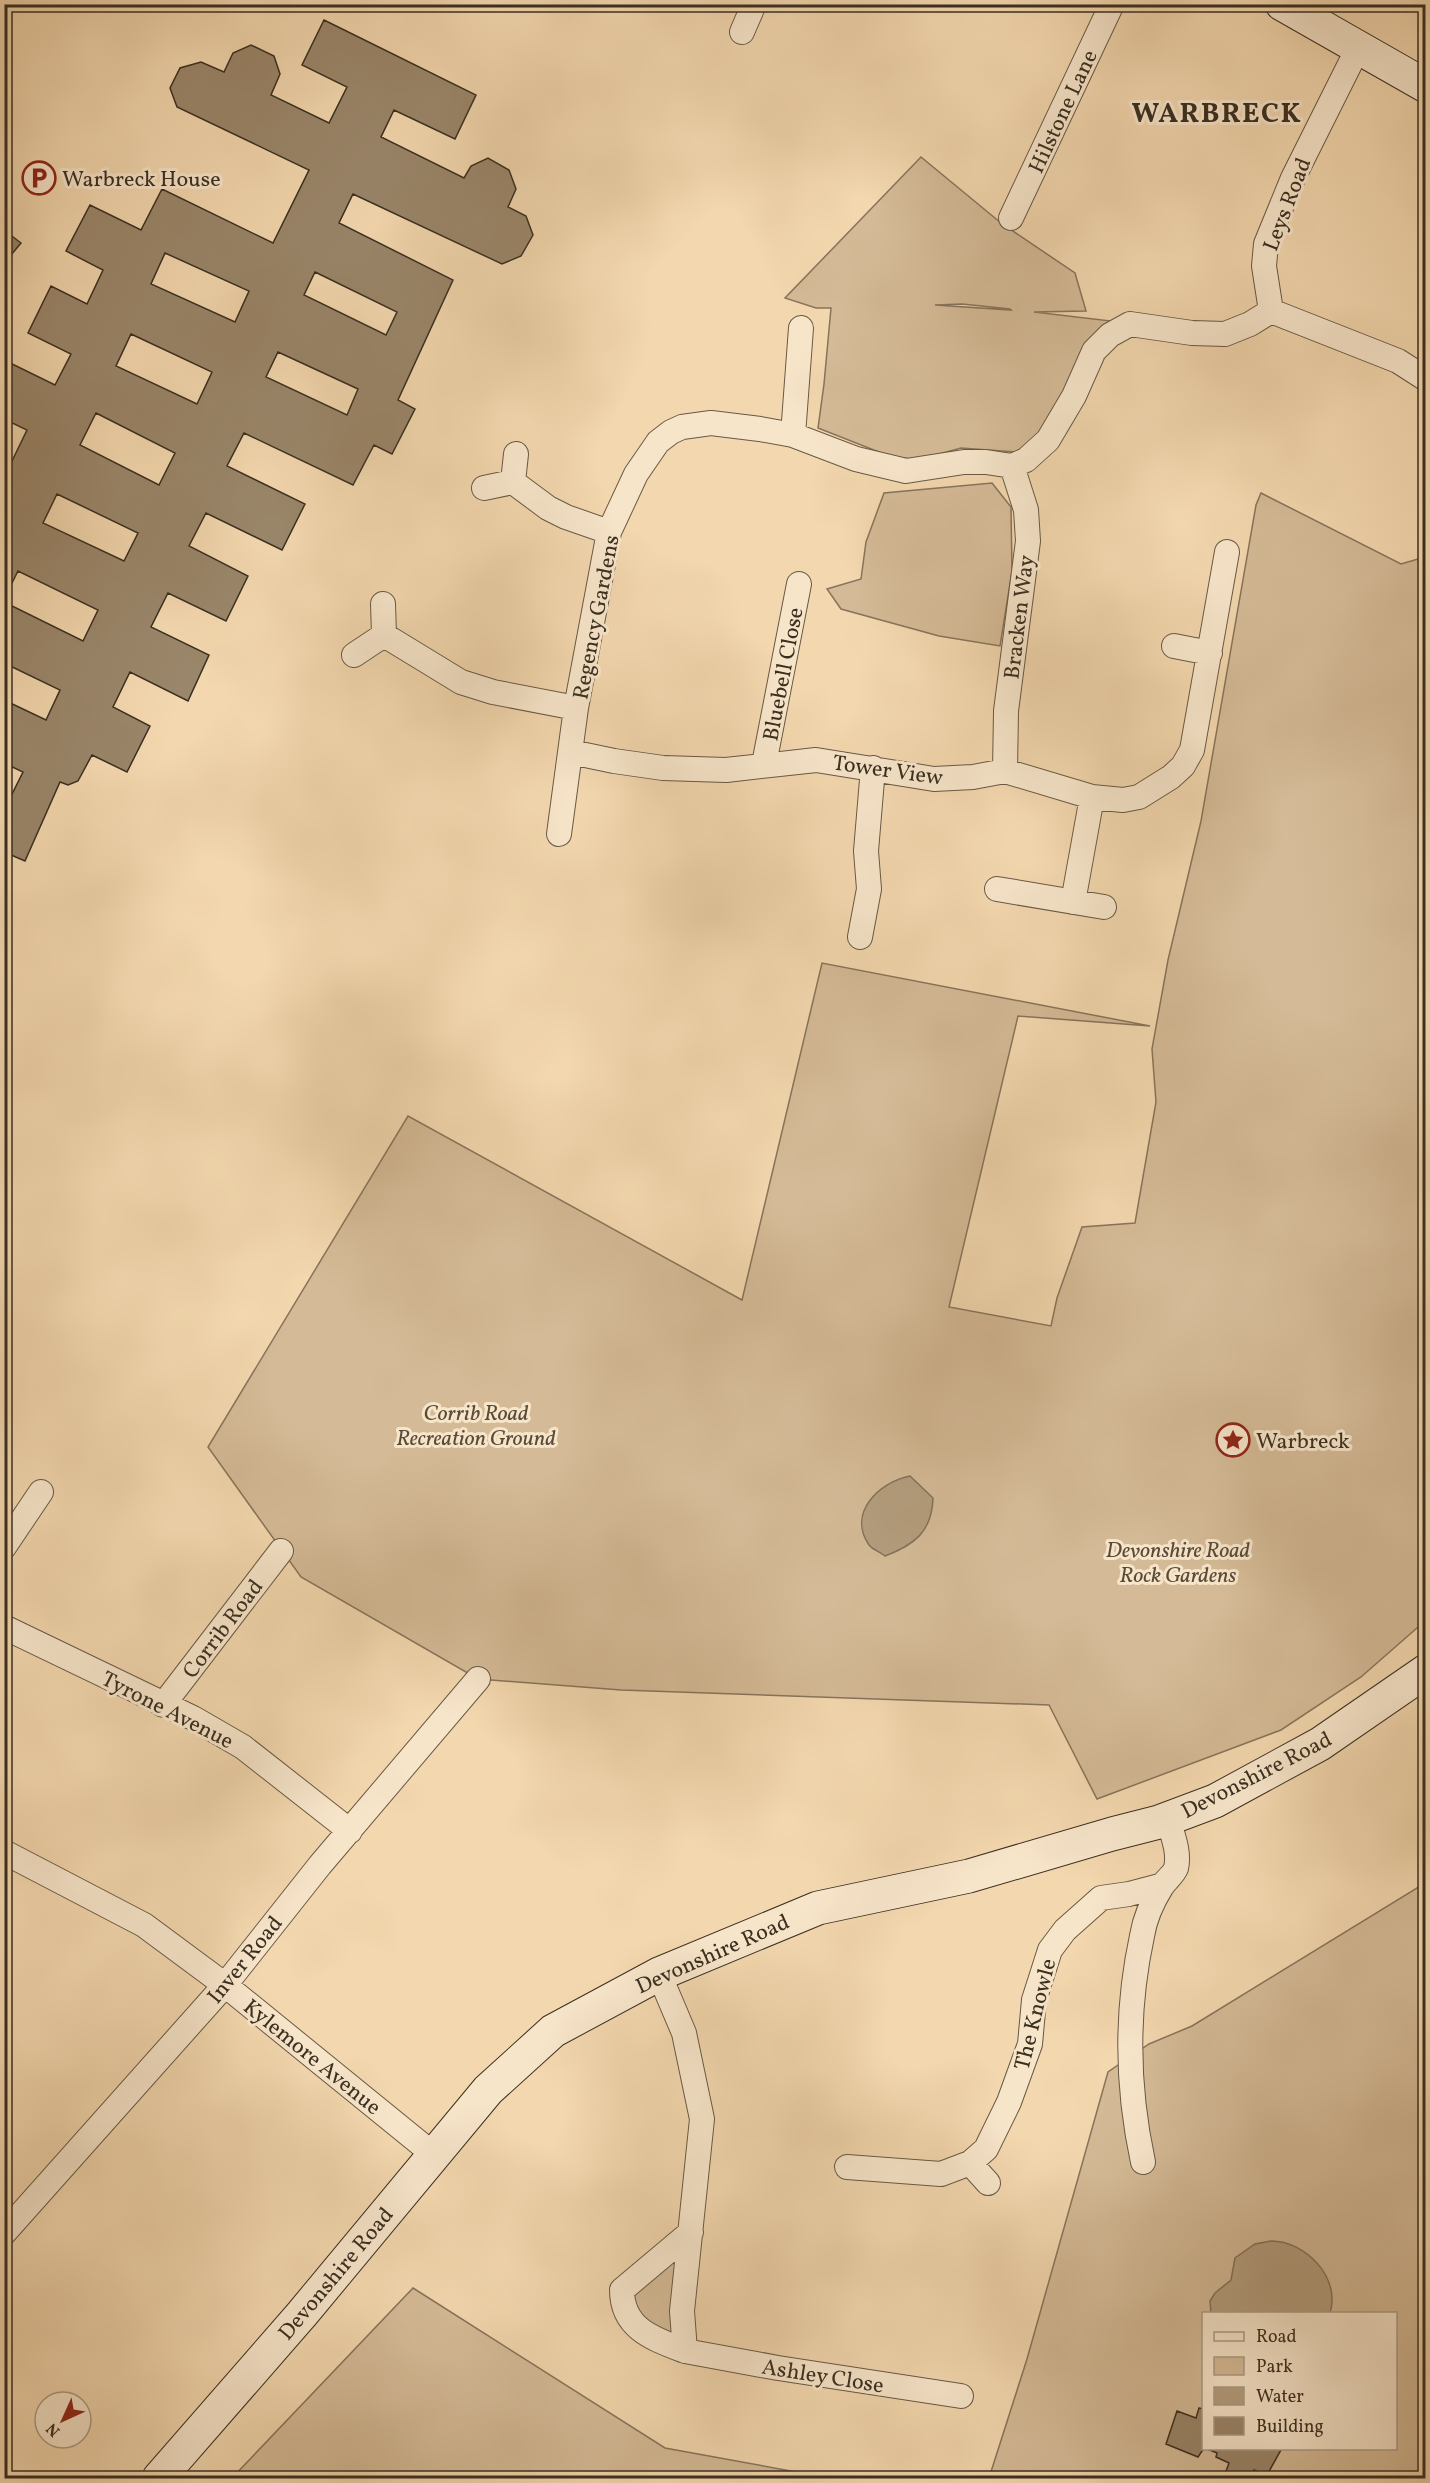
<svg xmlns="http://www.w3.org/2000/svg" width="1430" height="2483" font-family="Vollkorn,serif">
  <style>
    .green { fill: #d4ba96; stroke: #87745b; stroke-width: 1.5; fill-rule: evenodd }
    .water { fill: #b49e7e; stroke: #837258; stroke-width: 1.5 }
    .building { fill: #9a866a; stroke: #3a2f20; stroke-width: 1.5; fill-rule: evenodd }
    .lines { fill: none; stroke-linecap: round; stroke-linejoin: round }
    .street-casing { stroke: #685944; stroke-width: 26 }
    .secondary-casing { stroke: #3a2f20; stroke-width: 35 }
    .street { stroke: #f7e5ca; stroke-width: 24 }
    .secondary { stroke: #f7e5ca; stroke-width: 33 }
    .labels { text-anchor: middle; stroke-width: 6; stroke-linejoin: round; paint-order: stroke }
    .street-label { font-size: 22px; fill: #3a2f20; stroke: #f7e5ca }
    .poi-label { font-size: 22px; fill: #3a2f20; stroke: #f7e5ca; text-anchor: start }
    .park-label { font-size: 22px; font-style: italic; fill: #594b38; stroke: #f7e5ca }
    .district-label { font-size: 28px; font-weight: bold; letter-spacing: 1.5px; fill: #3a2f20; stroke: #f7e5ca }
  </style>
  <rect width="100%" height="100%" fill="#f3d7ae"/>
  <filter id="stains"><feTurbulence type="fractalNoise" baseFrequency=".00333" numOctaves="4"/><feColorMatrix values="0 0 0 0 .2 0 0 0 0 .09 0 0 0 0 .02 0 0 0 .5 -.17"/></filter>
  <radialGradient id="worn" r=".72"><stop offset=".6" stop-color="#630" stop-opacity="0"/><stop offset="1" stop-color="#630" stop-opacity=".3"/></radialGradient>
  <path class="green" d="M921 157 1001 223 1075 273 1086 311 1034 312 1111 321 1069 382 1038 436 1016 452 961 448 917 460 889 456 818 428 824 384 831 308H816L785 298ZM962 304 1010 309 1011 310 935 305Z
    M992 483 1011 507 1012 571 1000 646 939 636 841 609 827 589 861 579 866 542 884 493Z
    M1261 493 1401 564 1425 557V1621L1361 1677 1281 1730 1097 1799 1049 1705 621 1690 478 1679 301 1577 208 1447 408 1116 742 1300 822 963 1150 1026 1018 1016 949 1307 1051 1326 1057 1298 1082 1227 1135 1223 1156 1102 1152 1049 1168 960 1201 821 1256 505Z
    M1425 1883V2478H989L1027 2359 1108 2072 1149 2044 1192 2026ZM1204 2314H1396V2448H1204Z
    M691 2232 685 2351 622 2303Z
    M413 2288 665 2448 829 2478H232Z"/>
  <path class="water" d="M910 1476 933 1498C932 1532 914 1545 885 1556 880 1552 872 1549 869 1545 847 1513 879 1482 910 1476Z
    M1271 2241C1306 2241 1341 2278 1330 2313H1211L1210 2301 1215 2293 1231 2280 1235 2258 1255 2244Z"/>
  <path class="building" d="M324 20 476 95 455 139 394 110 381 137 464 178 471 166 488 158 509 170 516 189 508 207 526 216 533 235 521 256 502 264 353 194 339 223 453 280 398 400 415 409 392 454 374 445 353 485 244 433 227 466 305 504 282 550 206 513 189 546 248 576 226 621 168 593 151 627 209 655 188 701 130 672 113 707 150 726 127 772 92 755 78 781 68 785 60 782 25 861 4 852V803L7 804 23 772 4 763V700L46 720 60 690 4 663V602L83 641 98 610 18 571 4 599V460L11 463 27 430 4 419V360L55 385 71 354 28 333 51 286 87 304 103 270 66 251 90 205 141 230 162 189 273 243 309 170 177 107 170 88 180 68 201 62 224 72 233 53 251 45 274 56 280 74 271 95 329 123 347 87 302 65ZM165 253 249 291 235 322 151 284ZM315 272 397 312 386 335 304 295ZM131 334 212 372 197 404 116 366ZM278 352 358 389 347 415 266 377ZM96 413 175 453 159 485 80 445ZM57 494 138 533 124 561 43 523Z
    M4 230 21 243 11 255 4 249Z
    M1199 2408 1204 2409V2448L1198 2457 1166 2444 1177 2411 1196 2418Z
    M1205 2448H1282L1267 2475 1254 2470 1250 2478H1238L1225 2474 1229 2463 1216 2457 1217 2453Z"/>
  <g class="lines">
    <defs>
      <path id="street" d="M742 32 754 4
        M1358 48 1293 178 1266 244 1264 266 1271 311 1398 361 1426 379
        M1011 218 1112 4
        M793 435 801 328
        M513 482 516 454
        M484 488 513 482 548 508 566 517 609 532
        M383 604 384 635
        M1174 646 1210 653
        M354 655 384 635 461 682 493 692 576 708
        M571 752 614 761 663 768 726 770 816 760 934 779 973 777 1005 771 1092 797 1123 800 1139 797 1171 777 1183 766 1192 750 1227 552
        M764 764 799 584
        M1005 771 1006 711 1028 541 1026 510 1012 466
        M559 834 576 708 609 532 636 474 658 442 671 432 682 427 711 423 760 429 793 435 856 459 906 471 964 462H986L1012 466 1026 460 1048 440 1074 396 1094 351 1110 335 1130 324 1192 333 1225 334 1250 324 1271 311
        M997 889 1104 907
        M1073 902 1092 797
        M860 937 869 889 866 851 873 768
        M4 1547 41 1492
        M4 1627 193 1718 243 1747 350 1831
        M163 1705 281 1551
        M4 1852 144 1925 225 1985 433 2154
        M659 1974 684 2033 702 2119 682 2311 685 2351 778 2368 961 2396
        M1143 2162C1127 2088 1126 2010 1142 1936 1145 1917 1152 1902 1162 1886 1166 1880 1174 1874 1176 1868 1180 1852 1172 1834 1168 1819
        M970 2163 988 2183
        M847 2167 941 2174 970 2163 986 2149 1009 2102 1030 2044 1034 2000 1050 1950 1065 1930 1101 1898 1129 1894 1163 1885
        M4 2233 225 1985 320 1865 478 1679
        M685 2351C654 2339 622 2329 622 2290L691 2232"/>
      <path id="secondary" d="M1282 4 1426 86
        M159 2478 302 2314 488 2090 553 2031 659 1974 818 1908 969 1876 1112 1834 1159 1822 1215 1801 1320 1744 1426 1671"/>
    </defs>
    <use href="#street" class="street-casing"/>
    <use href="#secondary" class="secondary-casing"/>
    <use href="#street" class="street"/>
    <use href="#secondary" class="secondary"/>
  </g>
  <defs>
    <symbol id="parking-ring" viewBox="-11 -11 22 22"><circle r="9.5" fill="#f7e5ca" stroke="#8f2418" stroke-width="1.5"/><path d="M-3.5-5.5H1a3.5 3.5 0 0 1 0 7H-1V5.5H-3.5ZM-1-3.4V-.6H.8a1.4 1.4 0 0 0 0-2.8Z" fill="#8f2418"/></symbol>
    <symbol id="sight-ring" viewBox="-11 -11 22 22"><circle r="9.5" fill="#f7e5ca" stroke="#8f2418" stroke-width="1.5"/><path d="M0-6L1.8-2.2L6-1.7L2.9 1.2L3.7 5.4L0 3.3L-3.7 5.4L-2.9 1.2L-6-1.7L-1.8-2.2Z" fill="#8f2418"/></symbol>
  </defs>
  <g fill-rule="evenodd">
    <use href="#parking-ring" x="20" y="159" width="38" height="38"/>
    <use href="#sight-ring" x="1214" y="1421" width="38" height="38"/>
  </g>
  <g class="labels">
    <g class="street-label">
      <text transform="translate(1062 111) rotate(-65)" y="8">Hilstone Lane</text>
      <text transform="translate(1286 204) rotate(-69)" y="8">Leys Road</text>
      <text transform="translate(595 617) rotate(-79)" y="8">Regency Gardens</text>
      <text transform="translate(1018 617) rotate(-83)" y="8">Bracken Way</text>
      <text transform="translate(782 674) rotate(-79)" y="8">Bluebell Close</text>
      <text transform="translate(888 769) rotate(8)" y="8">Tower View</text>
      <text transform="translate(222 1628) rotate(-53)" y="8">Corrib Road</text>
      <text transform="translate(168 1709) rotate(27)" y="8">Tyrone Avenue</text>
      <text transform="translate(1256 1774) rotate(-27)" y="8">Devonshire Road</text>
      <text transform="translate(712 1953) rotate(-24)" y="8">Devonshire Road</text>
      <text transform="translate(244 1959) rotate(-51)" y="8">Inver Road</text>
      <text transform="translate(1034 2014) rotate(-76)" y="8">The Knowle</text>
      <text transform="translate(313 2056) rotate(39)" y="8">Kylemore Avenue</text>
      <text transform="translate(335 2273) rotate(-50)" y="8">Devonshire Road</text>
      <text transform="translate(823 2375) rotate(9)" y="8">Ashley Close</text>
    </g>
    <g class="poi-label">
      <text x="62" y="186">Warbreck House</text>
      <text x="1256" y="1448">Warbreck</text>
    </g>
    <g class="park-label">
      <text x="476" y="1420">Corrib Road<tspan x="476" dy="25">Recreation Ground</tspan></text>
      <text x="1178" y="1557">Devonshire Road<tspan x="1178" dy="25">Rock Gardens</tspan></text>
    </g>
    <g class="district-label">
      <text x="1217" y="122">WARBRECK</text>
    </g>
  </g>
  <rect width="1430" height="2483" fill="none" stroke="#f3d7ae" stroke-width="24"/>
  <rect x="6" y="6" width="1418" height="2471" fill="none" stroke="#3a2f20" stroke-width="3"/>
  <rect x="12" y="12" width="1406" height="2459" fill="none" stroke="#3a2f20" stroke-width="1.5"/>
  <rect x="1202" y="2312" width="195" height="138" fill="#f7e5ca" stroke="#ab9c86" stroke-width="1.5"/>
  <rect x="1214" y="2332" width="30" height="9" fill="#f7e5ca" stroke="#ab9c86" stroke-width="1.5"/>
  <text x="1256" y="2342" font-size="18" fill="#3a2f20">Road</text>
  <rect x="1214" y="2357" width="30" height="18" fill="#d4ba96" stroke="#ab9c86" stroke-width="1.5"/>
  <text x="1256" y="2372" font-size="18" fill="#3a2f20">Park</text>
  <rect x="1214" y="2387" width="30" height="18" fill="#b49e7e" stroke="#ab9c86" stroke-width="1.5"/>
  <text x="1256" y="2402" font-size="18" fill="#3a2f20">Water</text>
  <rect x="1214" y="2417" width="30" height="18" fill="#9a866a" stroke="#ab9c86" stroke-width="1.5"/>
  <text x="1256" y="2432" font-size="18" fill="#3a2f20">Building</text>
  <g transform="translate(63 2420) rotate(225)"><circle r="28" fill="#f7e5ca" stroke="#ab9c86" stroke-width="1.5"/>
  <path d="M0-4.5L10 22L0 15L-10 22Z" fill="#8f2418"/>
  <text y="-9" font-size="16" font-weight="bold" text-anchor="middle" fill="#3a2f20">N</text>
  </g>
  <rect width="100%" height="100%" filter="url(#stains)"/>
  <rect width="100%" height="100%" fill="url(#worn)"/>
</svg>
